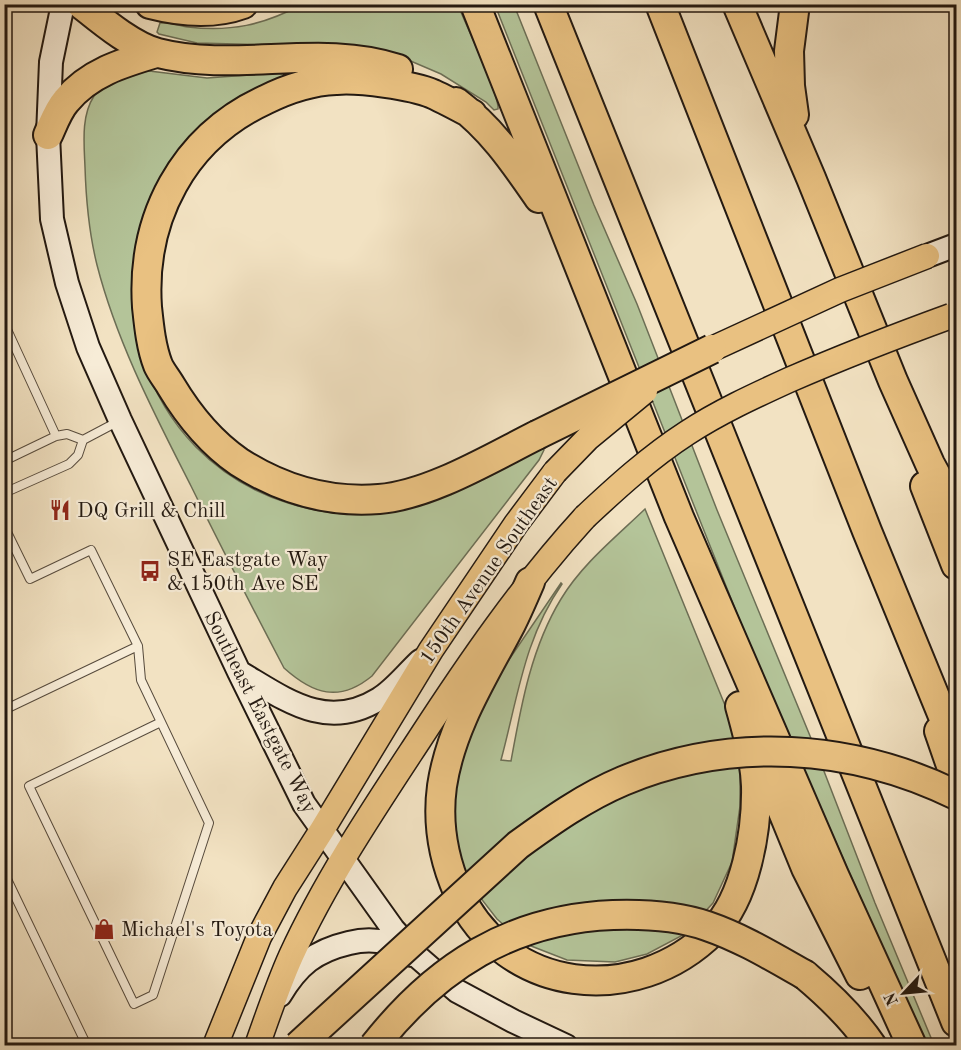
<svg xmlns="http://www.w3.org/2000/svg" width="961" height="1050" font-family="'Old Standard TT',serif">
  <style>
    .green { fill: #b4c499; stroke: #6c6e55; stroke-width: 1.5 }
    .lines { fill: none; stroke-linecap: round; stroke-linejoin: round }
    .service-casing { stroke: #574b3d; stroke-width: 10 }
    .secondary-casing { stroke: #231911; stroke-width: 26 }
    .primary-casing { stroke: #231911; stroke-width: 27 }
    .motorway-casing { stroke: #231911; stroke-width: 32 }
    .service { stroke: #f7ecd7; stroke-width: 8 }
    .secondary { stroke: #f7ecd7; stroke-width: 22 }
    .primary { stroke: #e9c181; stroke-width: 24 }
    .motorway { stroke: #e9c181; stroke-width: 28 }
    .primary-bridge-casing { stroke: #231911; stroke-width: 27; stroke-linecap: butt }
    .motorway-bridge-casing { stroke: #231911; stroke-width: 32; stroke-linecap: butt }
    .primary-bridge { stroke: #e9c181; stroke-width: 24 }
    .motorway-bridge { stroke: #e9c181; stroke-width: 28 }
    .labels { text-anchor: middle; stroke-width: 4.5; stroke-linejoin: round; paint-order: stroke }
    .poi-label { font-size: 21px; fill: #231911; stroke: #f7ecd7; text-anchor: start }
    .street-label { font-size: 21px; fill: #231911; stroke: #f7ecd7 }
  </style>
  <rect width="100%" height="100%" fill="#f2e2c2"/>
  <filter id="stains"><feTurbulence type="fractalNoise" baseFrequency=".00333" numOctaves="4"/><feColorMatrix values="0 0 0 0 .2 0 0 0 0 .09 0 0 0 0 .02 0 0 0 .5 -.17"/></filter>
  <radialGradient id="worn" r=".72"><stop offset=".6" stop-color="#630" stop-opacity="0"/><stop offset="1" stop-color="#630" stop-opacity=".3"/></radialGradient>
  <path class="green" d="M301 5H458C465 23 500 96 498 109L494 110 486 102 441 74 406 59 310 46 197 43 159 34 157 32 160 23C169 21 178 26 188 27 231 32 263 25 301 5Z
    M495 5H514L594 205 637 304 717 510 815 748 875 903 934 1045H926L759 669Z
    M141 70 207 78 289 72 290 74C245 93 203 115 174 156 87 281 141 457 288 503 317 512 348 517 378 513 393 511 410 501 424 495 463 479 502 463 541 447L544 450 539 460 372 676C339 703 313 694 284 668 252 607 221 547 191 486 155 415 117 343 97 265 89 233 86 200 85 167 84 143 81 116 94 96 105 80 124 77 141 70Z
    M645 509 731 720 740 763V806L732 862 713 903 683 935 647 954 615 962 567 960 526 944 497 919 462 874 451 839 457 774 469 732 506 664 561 583 562 584C524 639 518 697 501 760L511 761C521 706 531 648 561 599 582 564 616 537 645 509Z"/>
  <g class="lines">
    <defs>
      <path id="service" d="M4 323 56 436
        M4 461 56 436 67 434 83 440
        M4 493 69 464 78 455 83 440 119 421
        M4 526 30 579 91 550 138 646 4 710
        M138 646 141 680 209 823 153 995 134 1004 29 786 161 722
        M4 742V752
        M4 873 87 1046"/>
      <path id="secondary" d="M63 4 51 62 48 135 52 219 67 283 88 347 120 420 239 672 304 804 393 929 419 958 457 991 513 1021 566 1046
        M927 256 956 245
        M239 672C285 699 326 732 379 699 394 690 407 673 420 661
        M280 995C298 965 315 951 349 943 361 940 374 939 387 943 395 946 404 951 412 955"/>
      <path id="primary" d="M215 1046 259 937 285 888 322 830 431 650 516 524 555 472
        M257 1046C268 1015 278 985 291 956 326 880 373 810 419 740 469 663 522 586 585 517"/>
      <path id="motorway" d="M81 4C101 20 133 47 158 53 236 73 321 43 398 69
        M150 4C181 12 213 15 243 4
        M475 4 679 517 834 875 912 1046
        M548 4 956 1022
        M660 4 867 531 956 748
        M737 4 811 178 893 381 930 464 956 512
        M456 102C492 129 514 162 539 198
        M472 114C459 107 446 100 433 94 412 85 359 78 336 80 311 81 287 89 265 100 183 138 141 218 147 307 149 326 151 347 158 365 161 372 167 379 171 386 189 416 210 442 239 462 281 489 328 503 379 499 430 495 491 458 537 435
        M794 115 790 86 789 51 795 4
        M48 135C53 124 58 110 66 101 89 73 122 63 156 53
        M925 486 956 565
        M530 582C524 596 518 610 511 624 484 676 451 726 442 786 437 823 443 858 458 892 505 994 635 1009 713 931 746 898 757 830 756 786 755 759 747 732 740 706
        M939 731 956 780
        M761 758 806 868 860 975
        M805 975C830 996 853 1018 872 1046"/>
    </defs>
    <use href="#service" class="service-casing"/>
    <use href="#secondary" class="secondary-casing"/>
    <use href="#primary" class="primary-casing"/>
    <use href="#motorway" class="motorway-casing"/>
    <use href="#service" class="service"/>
    <use href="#secondary" class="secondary"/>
    <use href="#primary" class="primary"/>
    <use href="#motorway" class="motorway"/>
    <defs>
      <path id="primary-bridge" d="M697 358 712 349 840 290 927 256
        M555 472 588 438 645 391
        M585 517C617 487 650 457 687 433 719 412 754 396 789 380 842 357 896 336 951 316"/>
      <path id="motorway-bridge" d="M537 435 712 349
        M298 1046 518 845C551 821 585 797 623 781 731 736 852 744 956 795
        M374 1046C436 967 511 919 613 915 644 914 678 916 707 926 742 938 773 957 805 975"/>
    </defs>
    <use href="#primary-bridge" class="primary-bridge-casing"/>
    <use href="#motorway-bridge" class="motorway-bridge-casing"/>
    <use href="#primary-bridge" class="primary-bridge"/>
    <use href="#motorway-bridge" class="motorway-bridge"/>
  </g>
  <defs>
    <symbol id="restaurant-bare" viewBox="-9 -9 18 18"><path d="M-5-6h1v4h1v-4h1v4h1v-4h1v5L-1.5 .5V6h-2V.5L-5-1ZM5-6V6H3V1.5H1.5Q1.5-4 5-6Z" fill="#8f2418" stroke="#f7ecd7" stroke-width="2.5" paint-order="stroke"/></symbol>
    <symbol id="bus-bare" viewBox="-9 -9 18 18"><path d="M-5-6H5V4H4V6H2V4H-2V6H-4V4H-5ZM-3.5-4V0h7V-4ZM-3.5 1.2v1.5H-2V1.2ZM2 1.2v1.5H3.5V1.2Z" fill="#8f2418" stroke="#f7ecd7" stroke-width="2.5" paint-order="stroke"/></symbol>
    <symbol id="shop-bare" viewBox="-9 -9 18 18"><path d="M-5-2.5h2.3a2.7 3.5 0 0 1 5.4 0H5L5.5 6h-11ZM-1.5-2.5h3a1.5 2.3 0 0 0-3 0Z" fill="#8f2418" stroke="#f7ecd7" stroke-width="2.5" paint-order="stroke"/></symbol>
  </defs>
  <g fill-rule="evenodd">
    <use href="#restaurant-bare" x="45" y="495" width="30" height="30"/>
    <use href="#bus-bare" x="135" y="556" width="30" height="30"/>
    <use href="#shop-bare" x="89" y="914" width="30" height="30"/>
  </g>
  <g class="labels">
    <g class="poi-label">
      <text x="77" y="517">DQ Grill &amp; Chill</text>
      <text x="167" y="566">SE Eastgate Way<tspan x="167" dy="24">&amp; 150th Ave SE</tspan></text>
      <text x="121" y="936">Michael's Toyota</text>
    </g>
    <g class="street-label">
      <text transform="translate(488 570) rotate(-55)" y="7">150th Avenue Southeast</text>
      <text transform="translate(261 712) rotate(63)" y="7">Southeast Eastgate Way</text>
    </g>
  </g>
  <rect width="961" height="1050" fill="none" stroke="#f2e2c2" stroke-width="24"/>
  <rect x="6" y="6" width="949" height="1038" fill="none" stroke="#231911" stroke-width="3"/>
  <rect x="12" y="12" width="937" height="1026" fill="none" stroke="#231911" stroke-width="1.5"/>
  <g transform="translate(904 993) rotate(244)" stroke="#f7ecd7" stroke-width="4.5" paint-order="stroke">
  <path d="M0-4.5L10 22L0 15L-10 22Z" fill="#231911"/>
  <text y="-9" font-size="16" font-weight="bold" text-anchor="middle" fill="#231911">N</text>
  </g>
  <rect width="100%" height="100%" filter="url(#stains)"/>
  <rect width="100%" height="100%" fill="url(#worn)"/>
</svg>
